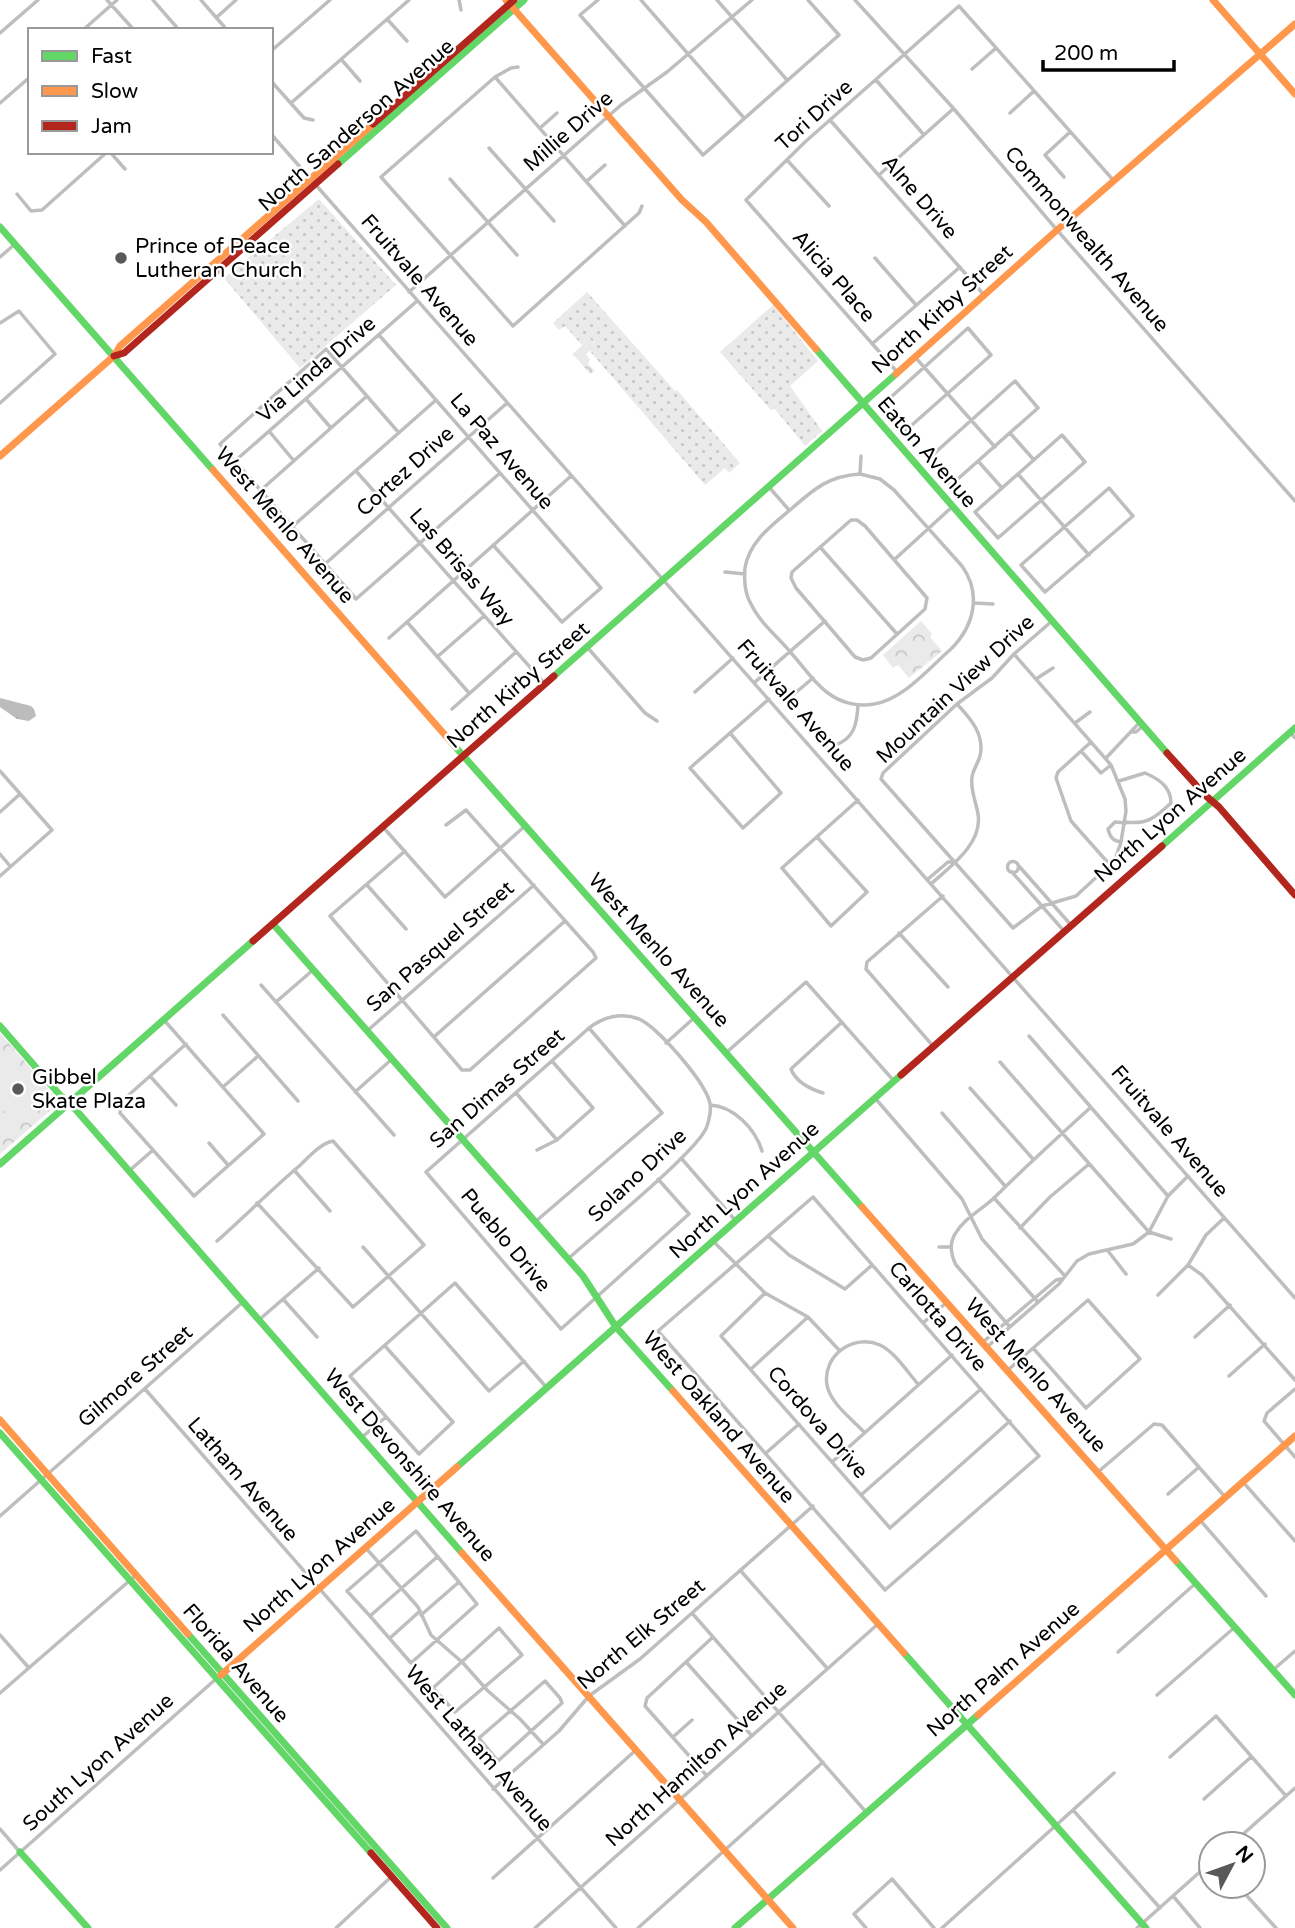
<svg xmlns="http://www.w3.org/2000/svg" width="1295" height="1928" font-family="'Varela Round',sans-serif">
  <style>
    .grass { fill: url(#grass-dots) }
    .forest { fill: url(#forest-crowns) }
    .pitch { fill: #eaeaea }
    .water { fill: url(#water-ripples) }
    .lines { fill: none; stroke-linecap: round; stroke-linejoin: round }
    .street { stroke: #bebebe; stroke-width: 3.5 }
    .fast { stroke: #63d668; stroke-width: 7 }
    .slow { stroke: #ff974d; stroke-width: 7 }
    .jam { stroke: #b3261e; stroke-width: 7 }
    .poi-dot { fill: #595959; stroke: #fff; stroke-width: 2.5 }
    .labels { text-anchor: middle; stroke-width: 5; stroke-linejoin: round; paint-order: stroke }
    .street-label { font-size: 21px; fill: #000; stroke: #fff }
    .poi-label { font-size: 21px; fill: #000; stroke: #fff; text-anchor: start }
  </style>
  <defs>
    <pattern id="grass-dots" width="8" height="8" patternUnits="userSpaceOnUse" patternTransform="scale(1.75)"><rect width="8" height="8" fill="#eaeaea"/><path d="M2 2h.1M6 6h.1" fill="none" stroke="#c7c7c7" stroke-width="1.8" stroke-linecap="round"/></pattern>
    <pattern id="forest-crowns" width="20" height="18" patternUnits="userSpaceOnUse" patternTransform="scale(1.75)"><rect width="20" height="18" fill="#eaeaea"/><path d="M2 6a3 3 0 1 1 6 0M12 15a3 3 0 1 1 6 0" fill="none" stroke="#c7c7c7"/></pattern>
    <pattern id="water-ripples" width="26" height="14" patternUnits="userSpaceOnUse" patternTransform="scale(1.75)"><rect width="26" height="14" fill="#bcbcbc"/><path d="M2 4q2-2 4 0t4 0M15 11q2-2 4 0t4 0" fill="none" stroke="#a0a0a0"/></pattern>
  </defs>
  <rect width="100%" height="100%" fill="#fff"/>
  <path class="grass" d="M319 199 396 285 300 368 224 278Z
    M587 292 675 391 677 390 740 463 729 473 725 468 705 485 589 350 595 345 590 339 582 345 565 326 559 330 553 323Z
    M773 305 818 361 790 386 822 431 805 446 774 408 771 410 720 352Z"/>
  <path class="forest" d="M589 339 595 345 586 354 590 360 588 364 595 371 590 374 573 354Z
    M921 621 932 634 930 637 942 651 909 678 898 665 893 668 883 655Z
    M0 1033 60 1102 0 1154Z"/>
  <path class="pitch" d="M7 1059 20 1068 40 1095 12 1120 0 1107V1065Z"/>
  <path class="water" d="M0 698 31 706 34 709 36 716 29 721 17 719 0 707Z"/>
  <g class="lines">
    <path class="street" d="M107 0 134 30
      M153 0 179 30
      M201 0 227 30
      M459 0 461 10
      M598 0 580 15 703 155 839 35 808 0
      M641 0 744 118
      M717 0 787 80
      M855 0 954 109 1057 230 1295 501
      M217 17 236 0
      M387 19 407 41
      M83 30 117 0
      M0 33 38 0
      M271 51 330 0
      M341 59 360 81
      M518 67 511 68 495 77 381 177 513 326 639 213 642 206
      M972 69 996 48
      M495 77 625 226
      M876 80 924 135
      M271 81 304 118 313 120
      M0 103 30 77
      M291 103 409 0
      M1010 113 1034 91
      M830 120 985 296
      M540 128 557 113
      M271 134 1295 1298
      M489 148 554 221
      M110 152 125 169
      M787 160 829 206
      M879 175 953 109
      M1064 177 1045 155 1070 132
      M450 179 517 255
      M587 181 605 165
      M17 194 31 211 42 210 107 152
      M0 257 15 244
      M875 258 916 305
      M409 292 621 105 667 72 752 0
      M0 323 19 311 55 354 0 403
      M968 328 991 355 904 432 881 406Z
      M379 335 601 588 562 622 493 545
      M872 344 960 267
      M915 357 995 447
      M898 373 746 200 805 142 959 6 1114 181
      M1015 381 1038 408 951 485 928 459Z
      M306 399 331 428
      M269 431 294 461
      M399 433 326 349 220 444 356 599 500 473
      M1010 433 1034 460
      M1062 435 1085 462 998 538 975 512Z
      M235 461 417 301
      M978 461 1002 488
      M356 471 545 684
      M860 474 880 479 894 490 962 566C982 594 974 626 951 649 929 668 904 699 874 704 858 707 841 703 828 693 814 683 803 666 792 654 779 638 760 623 751 604 745 594 744 579 745 568 749 542 772 525 790 510 814 489 828 476 860 474Z
      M860 474 861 456
      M1018 474 1089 555
      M769 487 789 510
      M1109 488 1133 516 1045 592 1021 565Z
      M261 490 367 396
      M851 520H857L865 526 927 598 925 609 871 658 863 660 855 657 796 588 791 578 792 572Z
      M293 526 436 400
      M820 547 897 634
      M895 559 952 507
      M325 564 507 403
      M725 572 745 574
      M974 603 993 604
      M407 622 469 693
      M389 638 571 476
      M587 647 645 713 657 721
      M1014 654 1111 765 1125 799 1126 811 1121 842 1115 860 1076 896 1042 906 1013 928 881 779 883 773 957 704 992 678 1014 654 1052 621
      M437 657 484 616
      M1036 679 1053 668
      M755 682 825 621
      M695 692 733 658
      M794 694 813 678
      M452 709 516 652
      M1075 723 1090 712
      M1132 732H1136L1143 726
      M1290 732 1295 738
      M730 733 781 793 743 828 690 768 769 699
      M1091 742 1058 772 1056 778 1071 821 1110 865
      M835 745C854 739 857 724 858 705
      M1081 751 1101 773 1111 765
      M1106 758 1140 722
      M0 771 52 830 0 876
      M1119 781 1145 773C1159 779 1171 787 1171 803 1156 817 1147 825 1126 822
      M0 812 20 794
      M383 827 445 897 525 826
      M817 837 867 892 831 926 782 868 858 800
      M1121 842C1113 841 1110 837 1108 829L1115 822 1126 823
      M405 851 330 916 462 1070H470L596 958 593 952 466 810 446 825
      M0 854 10 866
      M1007.5 867a5.5 5.5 0 1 1 11 0a5.5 5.5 0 1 1-11 0Z
      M1018 865 1071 925
      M1012 872 1064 931
      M928 879 948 862H951
      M932 883C951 866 983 843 978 814 976 802 970 789 972 777 973 770 978 763 980 756 985 735 971 719 957 704
      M367 885 406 929
      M899 933 948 987
      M261 985 394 1135
      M276 1002 313 970
      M223 1015 298 1101
      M164 1020 264 1134 194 1196 120 1113 122 1101 186 1044
      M367 1031 534 885
      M435 1036 565 921
      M1029 1036 1168 1196
      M666 1043 694 1018
      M933 1046 866 969 867 962 943 896
      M727 1052 806 982 894 1081
      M1000 1062 1149 1232 1171 1239
      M150 1076 176 1105
      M223 1087 258 1056
      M970 1088 1033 1159
      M355 1092 392 1059
      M516 1093 557 1140
      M823 1093C810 1089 796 1082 791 1069L842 1022
      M875 1098 962 1199 982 1239 1038 1302
      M710 1105C733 1106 755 1128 762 1151
      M942 1113 1005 1186
      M209 1143 228 1165
      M537 1150 557 1140 593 1108 552 1061
      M681 1158 735 1220
      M294 1170 330 1211
      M129 1171 153 1150
      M813 1197 1039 1456 885 1590 658 1331Z
      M994 1198 1065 1276
      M535 1222 662 1113 589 1028
      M1020 1228 1050 1197 1089 1164
      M768 1236 789 1255 845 1289 872 1265
      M217 1241C244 1217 270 1191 298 1167 308 1158 319 1144 333 1141L424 1245 353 1307 257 1203
      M713 1241 765 1293 808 1317 839 1350
      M363 1247 489 1391 524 1361
      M939 1247H951
      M1108 1251 1126 1274
      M569 1258C593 1236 701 1149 707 1126 709 1120 711 1110 710 1104 707 1084 658 1027 639 1019 621 1012 603 1017 589 1028L426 1172 561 1329 689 1214 658 1179
      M1188 1265 1202 1275 1295 1380
      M765 1293 721 1336 890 1528 1010 1421
      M1158 1295 1188 1265 1206 1235 1224 1218
      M283 1299 317 1337
      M260 1319 319 1268
      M923 1323 946 1303
      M1010 1327 956 1265C951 1255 949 1244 955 1234 964 1218 983 1209 995 1197 1026 1166 1058 1137 1091 1107
      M1195 1337 1230 1305
      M983 1342 1056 1280 1061 1279
      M385 1346 453 1422 419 1454 350 1376 455 1283 547 1388
      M987 1347 1059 1284 1077 1261 1089 1254 1133 1244 1149 1232 1168 1196 1188 1176
      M751 1369 808 1317
      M1008 1370 1088 1300 1140 1359 1086 1408 1033 1348
      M1229 1376 1265 1344
      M145 1389 616 1928
      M1295 1389 1267 1413 1264 1421 1295 1457
      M864 1432C852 1419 830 1403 827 1385 822 1356 853 1333 880 1345 895 1352 908 1373 918 1384
      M361 1438 386 1417
      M766 1453 799 1424
      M832 1462 952 1355
      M1098 1472 1154 1424 1162 1425 1226 1498
      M1243 1482 1295 1541
      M1168 1494 1199 1467
      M861 1495 981 1389
      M0 1516 243 1302
      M1200 1520 1266 1596
      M365 1547 418 1607 431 1635 463 1663 488 1691 520 1719 543 1744
      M437 1557 370 1616 347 1591 416 1531 459 1582
      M740 1570 827 1668
      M692 1613 866 1812
      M370 1616 411 1663 477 1604 459 1582 421 1615
      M499 1628 522 1655 455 1712 433 1688Z
      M0 1635 29 1668
      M390 1638 420 1611
      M1118 1652 1196 1583
      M687 1663 752 1736
      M1273 1670 1295 1651
      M545 1681 560 1698 562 1703 498 1761 479 1738Z
      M0 1693 136 1575
      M1157 1695 1235 1627
      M673 1737 692 1720
      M1170 1757 1216 1716 1286 1796
      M707 1776 645 1706 647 1698 713 1637
      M493 1789 559 1731 589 1696 640 1659 813 1506
      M1204 1799 1251 1757
      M1073 1810 1160 1908
      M0 1829 19 1851
      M1232 1844 1295 1788
      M0 1870 217 1678
      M493 1878 636 1750
      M1238 1886 1276 1928
      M1173 1896 1200 1928
      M336 1928 391 1877
      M535 1928 878 1624
      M638 1928 823 1762
      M866 1928 854 1914 892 1879 934 1928
      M942 1928 1114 1773
      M1137 1928 1211 1862"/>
    <path class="fast" d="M338 164 524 0
      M0 227 213 470
      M816 349 1167 753
      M554 676 896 374
      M452 743 862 1207
      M1162 846 1295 728
      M273 924 583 1276 616 1327 673 1391
      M0 1026 59 1094 76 1110 462 1553
      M0 1164 253 941
      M0 1433 371 1853
      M457 1467 901 1075
      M1176 1561 1295 1695
      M188 1634 447 1928
      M904 1653 1146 1928
      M20 1852 88 1928
      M735 1928 978 1715"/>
    <path class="slow" d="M506 0 682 200 706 222 816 349
      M1213 0 1295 94
      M896 374 1057 230 1295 24
      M0 456 114 356 120 346 373 124
      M213 470 452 743
      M862 1207 1176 1561
      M673 1391 904 1653
      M0 1420 188 1634
      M462 1553 793 1928
      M221 1675 457 1467
      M978 1715 1295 1436"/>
    <path class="jam" d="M373 124 514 0
      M114 356 124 353 338 164
      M1167 753 1206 796 1219 807 1295 895
      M253 941 554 676
      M901 1075 1162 846
      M371 1853 437 1928"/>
  </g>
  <g class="poi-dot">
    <circle cx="121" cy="258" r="7"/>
    <circle cx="18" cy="1089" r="7"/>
  </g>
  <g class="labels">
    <g class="street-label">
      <text transform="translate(814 115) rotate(-42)" y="7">Tori Drive</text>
      <text transform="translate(356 125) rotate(-41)" y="7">North Sanderson Avenue</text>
      <text transform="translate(568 131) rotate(-41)" y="7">Millie Drive</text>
      <text transform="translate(920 197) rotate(49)" y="7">Alne Drive</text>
      <text transform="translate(1087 239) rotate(49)" y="7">Commonwealth Avenue</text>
      <text transform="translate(834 276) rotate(49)" y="7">Alicia Place</text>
      <text transform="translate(420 280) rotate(49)" y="7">Fruitvale Avenue</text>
      <text transform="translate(942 309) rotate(-42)" y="7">North Kirby Street</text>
      <text transform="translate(316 369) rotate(-41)" y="7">Via Linda Drive</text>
      <text transform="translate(502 451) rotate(49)" y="7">La Paz Avenue</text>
      <text transform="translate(927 452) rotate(49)" y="7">Eaton Avenue</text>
      <text transform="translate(405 471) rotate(-42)" y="7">Cortez Drive</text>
      <text transform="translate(285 525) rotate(49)" y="7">West Menlo Avenue</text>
      <text transform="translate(462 567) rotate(49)" y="7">Las Brisas Way</text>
      <text transform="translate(518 685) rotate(-41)" y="7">North Kirby Street</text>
      <text transform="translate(955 689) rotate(-43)" y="7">Mountain View Drive</text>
      <text transform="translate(796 705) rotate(49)" y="7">Fruitvale Avenue</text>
      <text transform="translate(1170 815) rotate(-41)" y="7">North Lyon Avenue</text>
      <text transform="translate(440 946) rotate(-41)" y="7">San Pasquel Street</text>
      <text transform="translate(659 950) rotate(48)" y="7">West Menlo Avenue</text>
      <text transform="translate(497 1088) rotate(-41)" y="7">San Dimas Street</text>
      <text transform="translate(1170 1131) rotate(49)" y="7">Fruitvale Avenue</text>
      <text transform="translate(637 1175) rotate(-43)" y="7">Solano Drive</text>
      <text transform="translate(744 1190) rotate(-42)" y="7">North Lyon Avenue</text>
      <text transform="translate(506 1240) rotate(50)" y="7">Pueblo Drive</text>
      <text transform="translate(938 1316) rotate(49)" y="7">Carlotta Drive</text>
      <text transform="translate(1036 1375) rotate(48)" y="7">West Menlo Avenue</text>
      <text transform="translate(135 1376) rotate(-41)" y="7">Gilmore Street</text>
      <text transform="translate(719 1417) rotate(49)" y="7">West Oakland Avenue</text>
      <text transform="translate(818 1422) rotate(49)" y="7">Cordova Drive</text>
      <text transform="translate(410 1465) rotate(49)" y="7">West Devonshire Avenue</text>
      <text transform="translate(243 1479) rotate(49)" y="7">Latham Avenue</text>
      <text transform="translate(319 1565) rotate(-41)" y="7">North Lyon Avenue</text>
      <text transform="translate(641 1634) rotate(-40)" y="7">North Elk Street</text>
      <text transform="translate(236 1663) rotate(49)" y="7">Florida Avenue</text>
      <text transform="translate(1003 1669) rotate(-41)" y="7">North Palm Avenue</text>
      <text transform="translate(479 1748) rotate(49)" y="7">West Latham Avenue</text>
      <text transform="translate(98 1762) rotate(-42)" y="7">South Lyon Avenue</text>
      <text transform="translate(696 1764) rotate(-42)" y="7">North Hamilton Avenue</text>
    </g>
    <g class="poi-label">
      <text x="135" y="253">Prince of Peace<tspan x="135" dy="24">Lutheran Church</tspan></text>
      <text x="32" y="1084">Gibbel<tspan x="32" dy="24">Skate Plaza</tspan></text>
    </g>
  </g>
  <rect x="28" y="28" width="245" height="126" fill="#ffffff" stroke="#999999" stroke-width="2"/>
  <rect x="42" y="51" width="35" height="10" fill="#63d668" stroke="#999999" stroke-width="2"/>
  <text x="91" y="63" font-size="21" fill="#000000">Fast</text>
  <rect x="42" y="86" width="35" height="10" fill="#ff974d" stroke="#999999" stroke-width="2"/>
  <text x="91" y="98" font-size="21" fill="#000000">Slow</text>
  <rect x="42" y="121" width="35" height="10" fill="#b3261e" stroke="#999999" stroke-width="2"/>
  <text x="91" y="133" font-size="21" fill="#000000">Jam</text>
  <g transform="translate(1232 1865) rotate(49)"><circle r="33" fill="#ffffff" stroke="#999999" stroke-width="2"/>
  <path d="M0-5L12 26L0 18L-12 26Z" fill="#595959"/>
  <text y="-10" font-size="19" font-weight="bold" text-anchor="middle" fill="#000000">N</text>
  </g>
  <path d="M1043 60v10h131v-10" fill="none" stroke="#000000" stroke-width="3.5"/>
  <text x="1054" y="60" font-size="21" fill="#000000" stroke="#ffffff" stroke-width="5" paint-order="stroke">200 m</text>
</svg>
